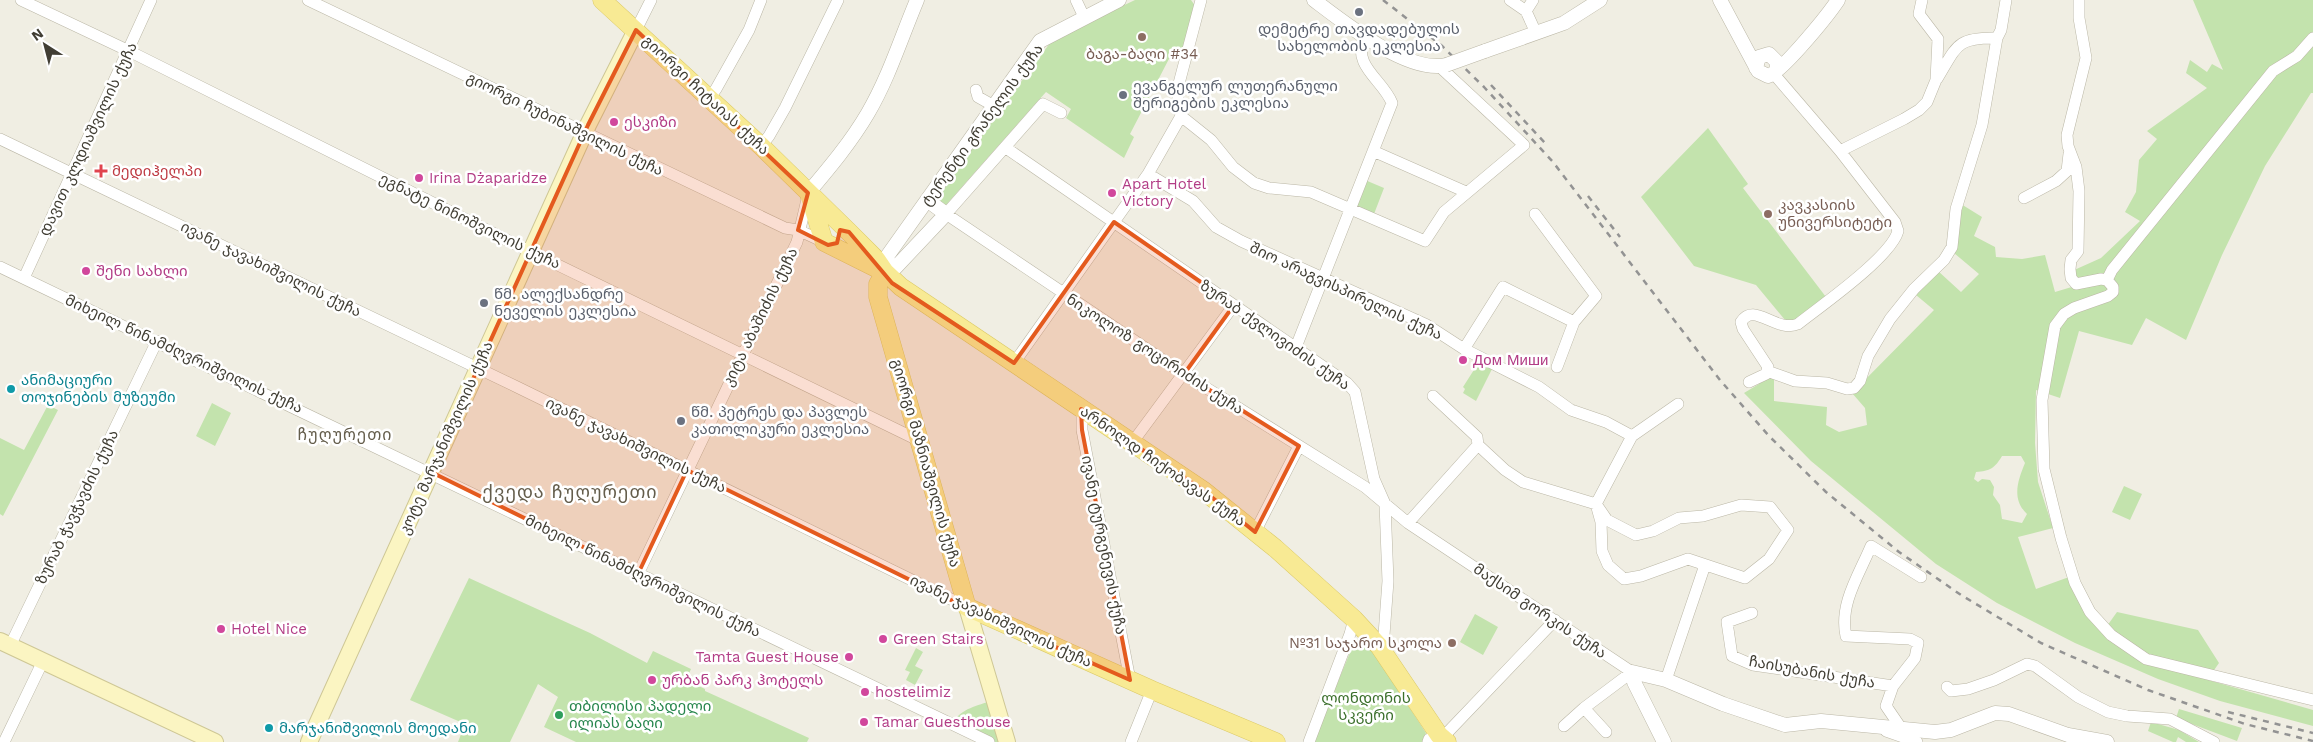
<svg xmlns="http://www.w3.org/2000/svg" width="2313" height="742" font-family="'Work Sans','Noto Sans Georgian',sans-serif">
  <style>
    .green { fill: #c3e3ad; fill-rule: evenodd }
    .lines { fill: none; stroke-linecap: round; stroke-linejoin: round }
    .minor-casing { stroke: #bbb7a6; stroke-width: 12 }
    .tertiary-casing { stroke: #bbb7a6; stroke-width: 15 }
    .secondary-casing { stroke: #cec795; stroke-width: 18 }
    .primary-casing { stroke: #dbc966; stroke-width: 19 }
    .minor { stroke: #fff; stroke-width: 11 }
    .tertiary { stroke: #fff; stroke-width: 14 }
    .secondary { stroke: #fbf5c2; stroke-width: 16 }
    .primary { stroke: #f8ea94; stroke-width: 18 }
    .rail { stroke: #939393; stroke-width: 2.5; stroke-dasharray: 6 6; stroke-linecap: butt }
    .tertiary-bridge-casing { stroke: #bbb7a6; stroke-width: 15; stroke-linecap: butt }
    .tertiary-bridge { stroke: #fff; stroke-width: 14 }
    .marked { fill: #e45a1e; fill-opacity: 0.2; stroke: #e45a1e; stroke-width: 4; stroke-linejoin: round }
    .worship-dot { fill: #6b7280; stroke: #fff; stroke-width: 2 }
    .education-dot { fill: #8d6e63; stroke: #fff; stroke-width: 2 }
    .hotel-dot { fill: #d1479c; stroke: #fff; stroke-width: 2 }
    .health-dot { fill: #e0444e; stroke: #fff; stroke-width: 2 }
    .culture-dot { fill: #0f9aa8; stroke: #fff; stroke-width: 2 }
    .leisure-dot { fill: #2e9e5b; stroke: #fff; stroke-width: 2 }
    .labels { text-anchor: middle; stroke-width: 5; stroke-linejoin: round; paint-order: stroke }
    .worship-label { font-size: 15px; fill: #5b616d; stroke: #fff; text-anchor: start }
    .education-label { font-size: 15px; fill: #785e54; stroke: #fff }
    .street-label { font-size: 15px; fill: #413e34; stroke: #fff }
    .hotel-label { font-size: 15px; fill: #b23c85; stroke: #fff; text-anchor: start }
    .health-label { font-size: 15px; fill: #be3a42; stroke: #fff; text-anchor: start }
    .culture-label { font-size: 15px; fill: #0d838f; stroke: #fff; text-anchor: start }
    .park-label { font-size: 15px; fill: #3b6f2b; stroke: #fff }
    .leisure-label { font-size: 15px; fill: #27864d; stroke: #fff; text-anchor: start }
    .neighbourhood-label { font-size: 16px; letter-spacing: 1px; fill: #645d4b; stroke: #fff }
    .quarter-label { font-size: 18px; letter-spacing: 1px; fill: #645d4b; stroke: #fff }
  </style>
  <rect width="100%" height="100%" fill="#f0eee3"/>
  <path class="green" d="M1135 0H1191L1196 7 1184 60 1171 55 1130 134 1134 137 1124 158 1066 118 1071 109 1046 92 945 206 934 198 1053 39Z
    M2193 0H2313V93H2311L2265 166 2222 255 2186 340 2146 318 2132 345 2079 331 2060 398 2036 390 2035 443 2038 482 2053 528 2018 537 2036 589 2069 577 2094 620 2152 664 2313 710V726L2220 701 2158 679 2075 643 1997 603 1936 564 1811 461 1744 393 1759 384V374L1774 376V401L1827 407 1826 425 1839 432 1867 425 1865 408 1852 393 1934 310 1916 295 1938 271 1961 292 1979 274 1954 253 1961 204 1982 217 1974 236 1995 247 1996 257 2022 259 2045 255 2055 292 2075 286 2072 271 2101 258 2140 221 2125 212 2136 192 2139 160 2157 139 2147 131 2207 88 2186 73 2190 60 2207 72 2212 64 2223 70ZM2002 456H2021L2025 463C2018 480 2011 499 2027 514L2022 523 2002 519 2000 505 1993 495 1994 487 1990 480 1982 479 1978 482 1974 479 1976 472C1990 471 1995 468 2002 456Z
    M1708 128 1748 184 1743 188 1826 297 1790 326 1756 285 1694 266 1641 197Z
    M1365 180 1384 188 1374 214 1354 206Z
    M1479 362 1492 369 1476 401 1463 393 1465 389 1463 387Z
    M212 403 231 413 215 446 196 436Z
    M48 405 58 410 3 516 0 514V438L24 450Z
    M2124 486 2142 494 2130 520 2112 512Z
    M469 578 590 633 647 663 653 651 691 669 686 680 705 689V691L809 738 807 742H576L544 727 558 697 538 684 510 742H458L465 724 410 700Z
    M2117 612 2198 630 2219 663 2212 673 2143 654 2107 626Z
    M1475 614 1498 627 1483 655 1460 642Z
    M1356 638 1370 647 1426 733 1422 742H1313Z
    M916 648 923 652 915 666 923 670 915 685 906 680 910 672 905 670Z
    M991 701 1000 742H995L954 722C960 709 979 705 991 701Z
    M2179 709 2242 728 2237 741 2176 718Z
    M2151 722 2179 730 2199 742H2186L2178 737 2176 742H2173L2148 731Z"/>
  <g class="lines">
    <defs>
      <path id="minor" d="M21 0 129 51 527 250 920 441
        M308 0 785 228 798 230 824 242
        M1076 0 1084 17
        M1510 0 1526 11 1536 33
        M2079 0V18L2086 58 2067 135 2068 146 2076 167 2079 191 2078 251 2071 260 2070 269 2071 278 2076 284 2101 279 2107 280
        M1526 11 1533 0
        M636 30 651 0
        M1937 79C1957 46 1956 37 1997 38
        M976 90 978 97 994 106
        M709 98 716 89 749 30 761 0
        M1061 113 1043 104 946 214 1184 374 1365 487 1408 523 1632 672 1584 708 1564 726
        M1181 116 1211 140 1233 167 1254 183 1269 188 1311 192 1425 241 1444 212 1524 145 1440 67
        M1181 116 1177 91 1201 0
        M0 139 517 387 967 607
        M761 146 769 136 785 108 838 0
        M1006 148 1347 383 1355 392 1374 479 1385 504 1388 581 1384 635 1379 646
        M1373 151 1466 192
        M1840 151 1904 119 1919 110 1927 102 1936 80 1938 39 1919 14 1922 0
        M1148 174 1193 201 1216 227 1241 241 1427 325 1464 349 1539 387 1571 410 1606 422 1632 436
        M2024 198 2056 181 2067 171 2069 154
        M1535 214 1596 296 1574 322
        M0 267C331 423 659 585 989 742
        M24 278 151 0
        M2107 280 2113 287V292L2108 296 2074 308 2064 314 2055 326 2042 400 2044 469 2061 538 2075 583 2090 612 2111 635 2146 659 2313 700
        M2107 280 2112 270 2273 71 2297 56 2313 38
        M1296 347 1392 103C1383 80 1352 66 1364 38
        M1464 349 1503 287 1574 322 1557 367
        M1014 363 1148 174 1181 116
        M1767 371 1795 381 1827 383 1847 389 1854 388 1860 381 1868 356 1890 319 1914 289 1944 260 1952 247 1956 209 1982 125 1997 38 2001 30 2006 0
        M1749 382 1766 374 1768 367 1743 329 1741 322C1754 301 1775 333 1798 324 1822 305 1891 257 1898 231L1895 222 1840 151 1773 73
        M1433 396 1477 437 1478 445
        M1082 409V430L1130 680
        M1132 443 1234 305
        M1478 445 1505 470 1523 482 1596 504 1607 520 1636 535 1653 531 1679 518 1703 516 1741 505 1770 507 1788 530 1769 559 1745 578 1688 559 1641 576 1624 579 1608 565 1602 551 1601 522 1596 504 1632 436 1678 404
        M1408 523 1478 445
        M1255 532 1299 446
        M638 574 797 242 808 195
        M1752 613 1727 622 1732 656 1753 665 1893 686 1886 706 1901 728
        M10 646 157 341
        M1666 680 1705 565
        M1893 686 1915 658 1918 643 1910 639 1846 636C1839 604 1859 575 1871 546L1921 577
        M1947 687 1951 691 1968 689 1994 680 2027 664 2035 666 2078 697 2108 712 2127 716 2170 719 2214 742
        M1584 708 1606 732
        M1886 731 1917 742
        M4 742 43 661
        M1131 742 1152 690
        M1309 742 1350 634 1354 619
        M1428 742 1429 739 1446 734 1555 620"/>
      <path id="tertiary" d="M1314 0C1343 22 1408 74 1446 65
        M1720 0 1758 71 1768 76C1782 72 1828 15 1838 0
        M1485 51 1564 23 1600 0
        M1756 68 1759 57 1769 54 1777 62V69
        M808 193C830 167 851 142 868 113 889 77 901 38 917 0
        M927 200 946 214 896 267 885 272 888 255 1040 41 1119 0
        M1664 742 1634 682 1632 672 1666 680 1723 704 1785 725 1821 721 1935 732 1951 730 1995 713 2009 714 2068 735 2107 742"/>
      <path id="secondary" d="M967 607 1007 742
        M0 641 215 742
        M309 742 588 125 636 30"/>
      <path id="primary" d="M602 0 761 146 849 232 876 259 885 272 901 287 1204 491 1275 548 1354 619 1379 646 1439 735 1447 742
        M809 194 824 242 882 271
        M885 272 878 284V297L967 607 1152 690 1276 742"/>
    </defs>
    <use href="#minor" class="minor-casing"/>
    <use href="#tertiary" class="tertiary-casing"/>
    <use href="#secondary" class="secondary-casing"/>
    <use href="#primary" class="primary-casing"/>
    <use href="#minor" class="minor"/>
    <use href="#tertiary" class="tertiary"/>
    <use href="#secondary" class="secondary"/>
    <use href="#primary" class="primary"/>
    <path class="rail" d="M1383 0 1441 45 1484 87 1553 162 1720 380 1769 436 1826 492 1899 552 1961 595 2041 643 2148 690 2245 724 2313 741
      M1491 85 1545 143
      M1588 196 1620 237
      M2228 712 2313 733"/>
    <defs>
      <path id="tertiary-bridge" d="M1446 65 1485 51"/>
    </defs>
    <use href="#tertiary-bridge" class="tertiary-bridge-casing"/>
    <use href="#tertiary-bridge" class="tertiary-bridge"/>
  </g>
  <path class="marked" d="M636 30 808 193 798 230 828 245 837 243 840 230 849 232 892 283 1014 363 1114 222 1234 305 1184 374 1299 446 1255 532 1204 491 1081 409 1082 430 1130 680 963 606 687 470 638 574 431 472 588 125Z"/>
  <g class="worship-dot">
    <circle cx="1359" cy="12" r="5"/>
    <circle cx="1123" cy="95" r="5"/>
    <circle cx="484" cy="303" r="5"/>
    <circle cx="681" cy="421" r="5"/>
  </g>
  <g class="education-dot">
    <circle cx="1142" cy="37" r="5"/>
    <circle cx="1768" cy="214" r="5"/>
    <circle cx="1452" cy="643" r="5"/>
  </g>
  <g class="hotel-dot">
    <circle cx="614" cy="122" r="5"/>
    <circle cx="419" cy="178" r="5"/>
    <circle cx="1112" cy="193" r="5"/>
    <circle cx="86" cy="271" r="5"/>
    <circle cx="1463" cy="360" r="5"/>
    <circle cx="221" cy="629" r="5"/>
    <circle cx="883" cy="639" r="5"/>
    <circle cx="849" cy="657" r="5"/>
    <circle cx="652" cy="680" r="5"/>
    <circle cx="865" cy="692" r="5"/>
    <circle cx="864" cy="722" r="5"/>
  </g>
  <path class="health-dot" d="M98.5 163.5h5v5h5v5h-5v5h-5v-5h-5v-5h5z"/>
  <g class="culture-dot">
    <circle cx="11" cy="389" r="5"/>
    <circle cx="269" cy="728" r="5"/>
  </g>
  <circle class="leisure-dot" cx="559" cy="715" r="5"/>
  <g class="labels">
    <g class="worship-label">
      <text x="1359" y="34" text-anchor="middle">დემეტრე თავდადებულის<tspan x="1359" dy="17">სახელობის ეკლესია</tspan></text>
      <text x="1133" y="91">ევანგელურ ლუთერანული<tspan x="1133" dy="17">შერიგების ეკლესია</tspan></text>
      <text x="494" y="299">წმ. ალექსანდრე<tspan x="494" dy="17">ნეველის ეკლესია</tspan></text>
      <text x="691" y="417">წმ. პეტრეს და პავლეს<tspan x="691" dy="17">კათოლიკური ეკლესია</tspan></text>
    </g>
    <g class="education-label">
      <text x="1142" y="59">ბაგა-ბაღი #34</text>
      <text x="1778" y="210" text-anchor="start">კავკასიის<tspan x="1778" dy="17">უნივერსიტეტი</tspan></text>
      <text x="1442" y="648" text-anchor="end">№31 საჯარო სკოლა</text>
    </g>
    <g class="street-label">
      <text transform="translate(706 95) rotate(43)" y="5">გიორგი ჩიტაიას ქუჩა</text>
      <text transform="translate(565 124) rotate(26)" y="5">გიორგი ჩუბინაშვილის ქუჩა</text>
      <text transform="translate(982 125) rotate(-54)" y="5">ტერენტი გრანელის ქუჩა</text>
      <text transform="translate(88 139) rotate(-65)" y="5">დავით კლდიაშვილის ქუჩა</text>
      <text transform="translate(470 221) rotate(26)" y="5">ეგნატე ნინოშვილის ქუჩა</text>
      <text transform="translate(271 269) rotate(26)" y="5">ივანე ჯავახიშვილის ქუჩა</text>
      <text transform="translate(1346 291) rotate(25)" y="5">შიო არაგვისპირელის ქუჩა</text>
      <text transform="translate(760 317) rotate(-64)" y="5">კიტა აბაშიძის ქუჩა</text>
      <text transform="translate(1275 335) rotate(35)" y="5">ზურაბ ქვლივიძის ქუჩა</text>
      <text transform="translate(184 354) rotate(25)" y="5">მიხეილ წინამძღვრიშვილის ქუჩა</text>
      <text transform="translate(1155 354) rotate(33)" y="5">ნიკოლოზ გოცირიძის ქუჩა</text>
      <text transform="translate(446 438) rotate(-66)" y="5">კოტე მარჯანიშვილის ქუჩა</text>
      <text transform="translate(636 445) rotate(26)" y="5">ივანე ჯავახიშვილის ქუჩა</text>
      <text transform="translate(926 463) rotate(74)" y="5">გიორგი მაზნიაშვილის ქუჩა</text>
      <text transform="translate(1163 466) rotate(35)" y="5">არნოლდ ჩიქობავას ქუჩა</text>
      <text transform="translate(77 507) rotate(-64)" y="5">ზურაბ ჭავჭავძის ქუჩა</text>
      <text transform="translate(1104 545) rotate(79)" y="5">ივანე ტურგენევის ქუჩა</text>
      <text transform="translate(643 576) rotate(26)" y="5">მიხეილ წინამძღვრიშვილის ქუჩა</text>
      <text transform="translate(1540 611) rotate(34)" y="5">მაქსიმ გორკის ქუჩა</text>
      <text transform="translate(1001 621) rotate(25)" y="5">ივანე ჯავახიშვილის ქუჩა</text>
      <text transform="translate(1812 672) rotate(10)" y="5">ჩაისუბანის ქუჩა</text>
    </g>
    <g class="hotel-label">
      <text x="624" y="127">ესკიზი</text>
      <text x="429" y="183">Irina Dżaparidze</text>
      <text x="1122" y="189">Apart Hotel<tspan x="1122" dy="17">Victory</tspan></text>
      <text x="96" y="276">შენი სახლი</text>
      <text x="1473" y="365">Дом Миши</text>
      <text x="231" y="634">Hotel Nice</text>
      <text x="893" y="644">Green Stairs</text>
      <text x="839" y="662" text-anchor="end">Tamta Guest House</text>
      <text x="662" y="685">ურბან პარკ ჰოტელს</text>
      <text x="875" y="697">hostelimiz</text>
      <text x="874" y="727">Tamar Guesthouse</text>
    </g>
    <g class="health-label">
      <text x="112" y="176">მედიჰელპი</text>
    </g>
    <g class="culture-label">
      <text x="21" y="385">ანიმაციური<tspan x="21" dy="17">თოჯინების მუზეუმი</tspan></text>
      <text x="279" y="733">მარჯანიშვილის მოედანი</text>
    </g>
    <g class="park-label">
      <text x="1366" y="703">ლონდონის<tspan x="1366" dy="17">სკვერი</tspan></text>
    </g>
    <g class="leisure-label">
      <text x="569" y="711">თბილისი პადელი<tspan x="569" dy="17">ილიას ბაღი</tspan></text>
    </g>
    <g class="neighbourhood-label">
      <text x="345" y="440">ჩუღურეთი</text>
    </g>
    <g class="quarter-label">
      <text x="570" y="498">ქვედა ჩუღურეთი</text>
    </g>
  </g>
  <g transform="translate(45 45) rotate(324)" stroke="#ffffff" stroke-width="4" paint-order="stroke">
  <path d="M0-4L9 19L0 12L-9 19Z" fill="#413e34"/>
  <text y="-8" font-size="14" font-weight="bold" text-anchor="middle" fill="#413e34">N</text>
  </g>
</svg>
